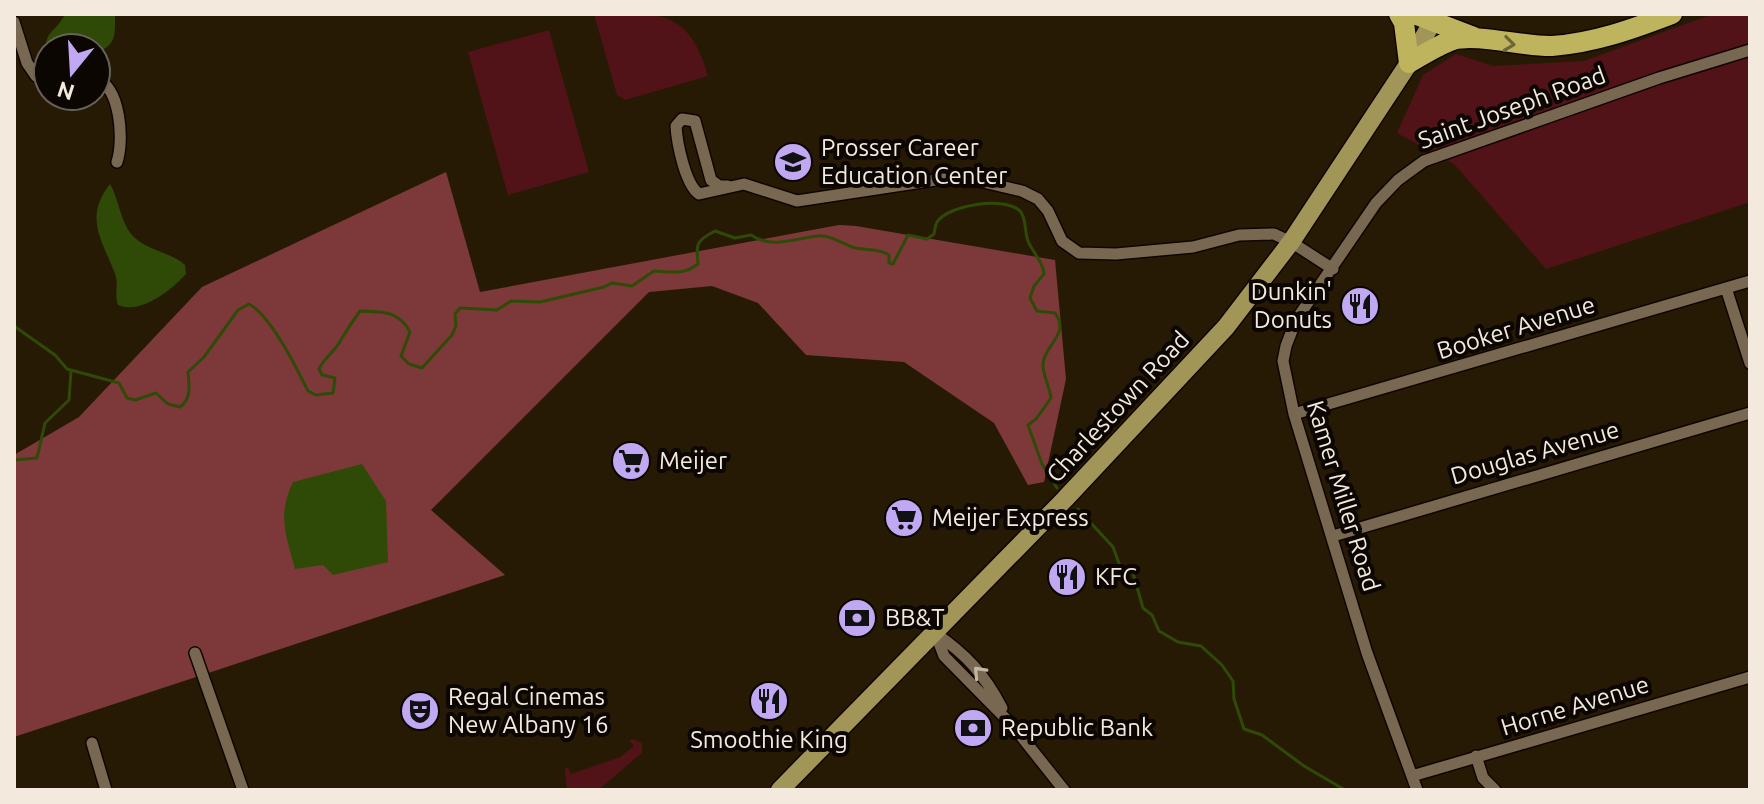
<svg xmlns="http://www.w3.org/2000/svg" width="1764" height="804" font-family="Ubuntu,sans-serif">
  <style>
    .green { fill: #511317 }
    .forest { fill: #7d3939 }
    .water { fill: #2f4a07 }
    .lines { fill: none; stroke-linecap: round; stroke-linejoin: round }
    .stream { stroke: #2f4a07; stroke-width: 3 }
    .street-casing { stroke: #100500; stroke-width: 14 }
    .primary-casing { stroke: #100500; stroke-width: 21 }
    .highway-casing { stroke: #100500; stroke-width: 23 }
    .street { stroke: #786851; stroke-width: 11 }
    .primary { stroke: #a19658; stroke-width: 18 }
    .highway { stroke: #bdb45d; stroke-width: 20 }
    .oneway { stroke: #6d6634 }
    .oneway2 { stroke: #c2b6a5 }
    .labels { text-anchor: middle; stroke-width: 8; stroke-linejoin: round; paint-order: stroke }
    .street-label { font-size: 24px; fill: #f3eadd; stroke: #0b0602 }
    .poi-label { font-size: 24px; fill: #f3eadd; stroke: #0b0602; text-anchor: start }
  </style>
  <rect width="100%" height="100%" fill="#271a05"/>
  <path class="green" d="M594 14C655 14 688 5 708 76L625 100 617 95Z
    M1713 14H1750V202L1546 269 1454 164 1397 133 1423 75 1456 54 1493 66 1584 61Z
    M549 30 589 172 508 195 468 52Z
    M632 739 642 743V753L598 790H567L565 768H568L571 774 620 757 634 746 630 741Z"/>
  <path class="forest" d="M446 172 480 292 839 225 856 226 1055 260 1066 379 1044 482 1028 485 994 423 904 362 806 355 758 303 712 286 649 292 431 510 505 575 14 737V455L79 417 202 287Z"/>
  <path class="water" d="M65 14H115C115 33 117 46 96 52V48H48V59C41 30 55 35 65 14Z
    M110 184C119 199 121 225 134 237 148 251 171 252 185 265L186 274C171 290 141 315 118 305 114 295 119 284 115 274 103 241 83 218 110 184Z
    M362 464 386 501 388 562 333 575 323 565 295 569C286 535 277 516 293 482Z"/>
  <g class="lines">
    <path class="stream" d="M14 326 55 355 67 369 119 383 127 398 135 400 156 393 168 404 180 407C192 398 189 386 188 372L204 357 238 310 249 304C271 316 296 367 308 391L316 395 333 393 335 378 322 375 319 369C325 357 333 353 339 343 346 331 352 322 360 311 382 312 398 310 410 332L401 356 409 364 422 368 452 335 456 326 455 314 460 308 497 310 511 301 540 302 604 287 612 283 632 286 654 271C671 272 684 275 698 264 696 243 696 241 715 231L735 238 751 235C771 249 794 239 817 236 828 234 842 243 852 247 864 251 879 248 889 255V263L893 264 908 235 927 239 934 234C935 230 935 226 937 222 948 205 1005 196 1020 211 1027 219 1024 231 1028 241 1033 253 1043 261 1044 274L1034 286 1030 298 1037 311 1055 313C1069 332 1050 341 1044 359 1040 371 1050 386 1051 398L1036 419 1028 425 1042 464 1057 488
      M14 460 37 458 45 423 69 400 71 371
      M1078 509 1113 547 1120 566 1133 573 1143 608 1152 615 1159 631 1178 642 1201 646 1222 665 1233 681 1234 699 1244 729 1262 735 1304 766 1345 790"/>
    <defs>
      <path id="street" d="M14 22 27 63 36 76 48 79
        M96 79C121 87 124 141 117 162
        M728 186H719L711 180 695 121 682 119 676 126C677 143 685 184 699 194L744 184 797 201 942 179 979 181 1022 191 1038 199 1048 211 1062 241 1079 253 1116 254 1193 247 1239 235 1274 234 1291 242 1333 269
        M1726 288 1750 363
        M1294 414 1750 281
        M1333 536 1750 413
        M935 632 944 656 1013 726 1064 790
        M935 633C967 655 984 674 1002 708
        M195 653 243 790
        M92 743 106 790
        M1476 756 1483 778 1495 790
        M1412 776 1750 677
        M1417 790 1367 653 1294 414 1283 361 1286 346 1296 320 1376 203 1398 180 1424 161 1659 78 1750 50"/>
      <path id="primary" d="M780 790 1065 499 1226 327 1291 242 1409 63 1437 14"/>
      <path id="highway" d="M1399 14 1404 23 1409 63C1423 55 1438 45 1453 40 1476 33 1524 47 1552 46 1594 43 1633 29 1672 14
        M1414 14 1474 37"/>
    </defs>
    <use href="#street" class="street-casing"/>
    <use href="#primary" class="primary-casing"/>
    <use href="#highway" class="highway-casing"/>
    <use href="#street" class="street"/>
    <use href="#primary" class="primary"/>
    <use href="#highway" class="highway"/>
  </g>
  <defs><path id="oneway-chevron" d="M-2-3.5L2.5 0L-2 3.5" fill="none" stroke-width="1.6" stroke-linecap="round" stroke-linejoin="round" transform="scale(2)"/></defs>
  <use class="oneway" href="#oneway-chevron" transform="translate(1509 44) rotate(7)"/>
  <use class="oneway2" href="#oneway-chevron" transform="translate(979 672) rotate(-133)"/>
  <defs>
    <symbol id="school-disc" viewBox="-11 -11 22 22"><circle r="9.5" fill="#c1a8f3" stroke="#0b0602"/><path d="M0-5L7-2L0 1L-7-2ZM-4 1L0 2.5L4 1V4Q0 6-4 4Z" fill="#111"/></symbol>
    <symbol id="restaurant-disc" viewBox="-11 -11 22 22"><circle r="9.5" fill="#c1a8f3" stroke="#0b0602"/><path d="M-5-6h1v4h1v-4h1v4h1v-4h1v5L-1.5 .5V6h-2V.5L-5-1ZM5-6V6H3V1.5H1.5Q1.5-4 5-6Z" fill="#111"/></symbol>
    <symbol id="supermarket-disc" viewBox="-11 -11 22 22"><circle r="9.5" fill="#c1a8f3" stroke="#0b0602"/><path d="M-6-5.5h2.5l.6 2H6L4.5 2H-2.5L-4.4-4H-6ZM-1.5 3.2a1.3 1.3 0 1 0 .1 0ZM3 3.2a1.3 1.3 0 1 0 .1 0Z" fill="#111"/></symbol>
    <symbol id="bank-disc" viewBox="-11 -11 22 22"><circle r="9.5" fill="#c1a8f3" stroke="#0b0602"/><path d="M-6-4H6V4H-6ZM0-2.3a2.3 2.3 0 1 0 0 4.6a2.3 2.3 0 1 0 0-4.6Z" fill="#111"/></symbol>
    <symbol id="theatre-disc" viewBox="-11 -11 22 22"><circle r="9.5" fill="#c1a8f3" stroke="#0b0602"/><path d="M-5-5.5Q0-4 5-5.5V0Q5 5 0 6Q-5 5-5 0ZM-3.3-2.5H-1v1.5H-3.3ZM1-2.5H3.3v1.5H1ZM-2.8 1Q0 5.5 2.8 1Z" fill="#111"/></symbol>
  </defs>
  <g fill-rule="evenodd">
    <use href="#school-disc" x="771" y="140" width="44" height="44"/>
    <use href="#restaurant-disc" x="1338" y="284" width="44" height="44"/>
    <use href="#supermarket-disc" x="609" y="439" width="44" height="44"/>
    <use href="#supermarket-disc" x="882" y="496" width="44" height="44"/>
    <use href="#restaurant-disc" x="1045" y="555" width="44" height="44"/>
    <use href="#bank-disc" x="835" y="596" width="44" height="44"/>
    <use href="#restaurant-disc" x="747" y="679" width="44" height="44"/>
    <use href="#theatre-disc" x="398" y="689" width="44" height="44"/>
    <use href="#bank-disc" x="951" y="706" width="44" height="44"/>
  </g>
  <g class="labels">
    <g class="street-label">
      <text transform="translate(1512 108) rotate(-20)" y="8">Saint Joseph Road</text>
      <text transform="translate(1516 328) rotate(-17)" y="8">Booker Avenue</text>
      <text transform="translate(1118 407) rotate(-47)" y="8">Charlestown Road</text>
      <text transform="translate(1535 453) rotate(-16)" y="8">Douglas Avenue</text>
      <text transform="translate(1343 496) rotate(73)" y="8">Kamer Miller Road</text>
      <text transform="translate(1575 706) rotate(-17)" y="8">Horne Avenue</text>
    </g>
    <g class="poi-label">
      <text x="821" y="156">Prosser Career<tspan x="821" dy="28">Education Center</tspan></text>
      <text x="1332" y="300" text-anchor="end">Dunkin'<tspan x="1332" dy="28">Donuts</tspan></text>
      <text x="659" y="469">Meijer</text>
      <text x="932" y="526">Meijer Express</text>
      <text x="1095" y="585">KFC</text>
      <text x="885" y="626">BB&amp;T</text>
      <text x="448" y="705">Regal Cinemas<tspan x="448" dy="28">New Albany 16</tspan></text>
      <text x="1001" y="736">Republic Bank</text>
      <text x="769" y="748" text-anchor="middle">Smoothie King</text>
    </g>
  </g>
  <rect width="1764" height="804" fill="none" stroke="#f3eadd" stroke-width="32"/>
  <g transform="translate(72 72) rotate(198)"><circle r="38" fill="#0b0602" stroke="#68615a" stroke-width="2"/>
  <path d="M0-6L14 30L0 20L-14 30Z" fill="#c1a8f3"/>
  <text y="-12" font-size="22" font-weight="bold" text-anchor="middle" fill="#f3eadd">N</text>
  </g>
</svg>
